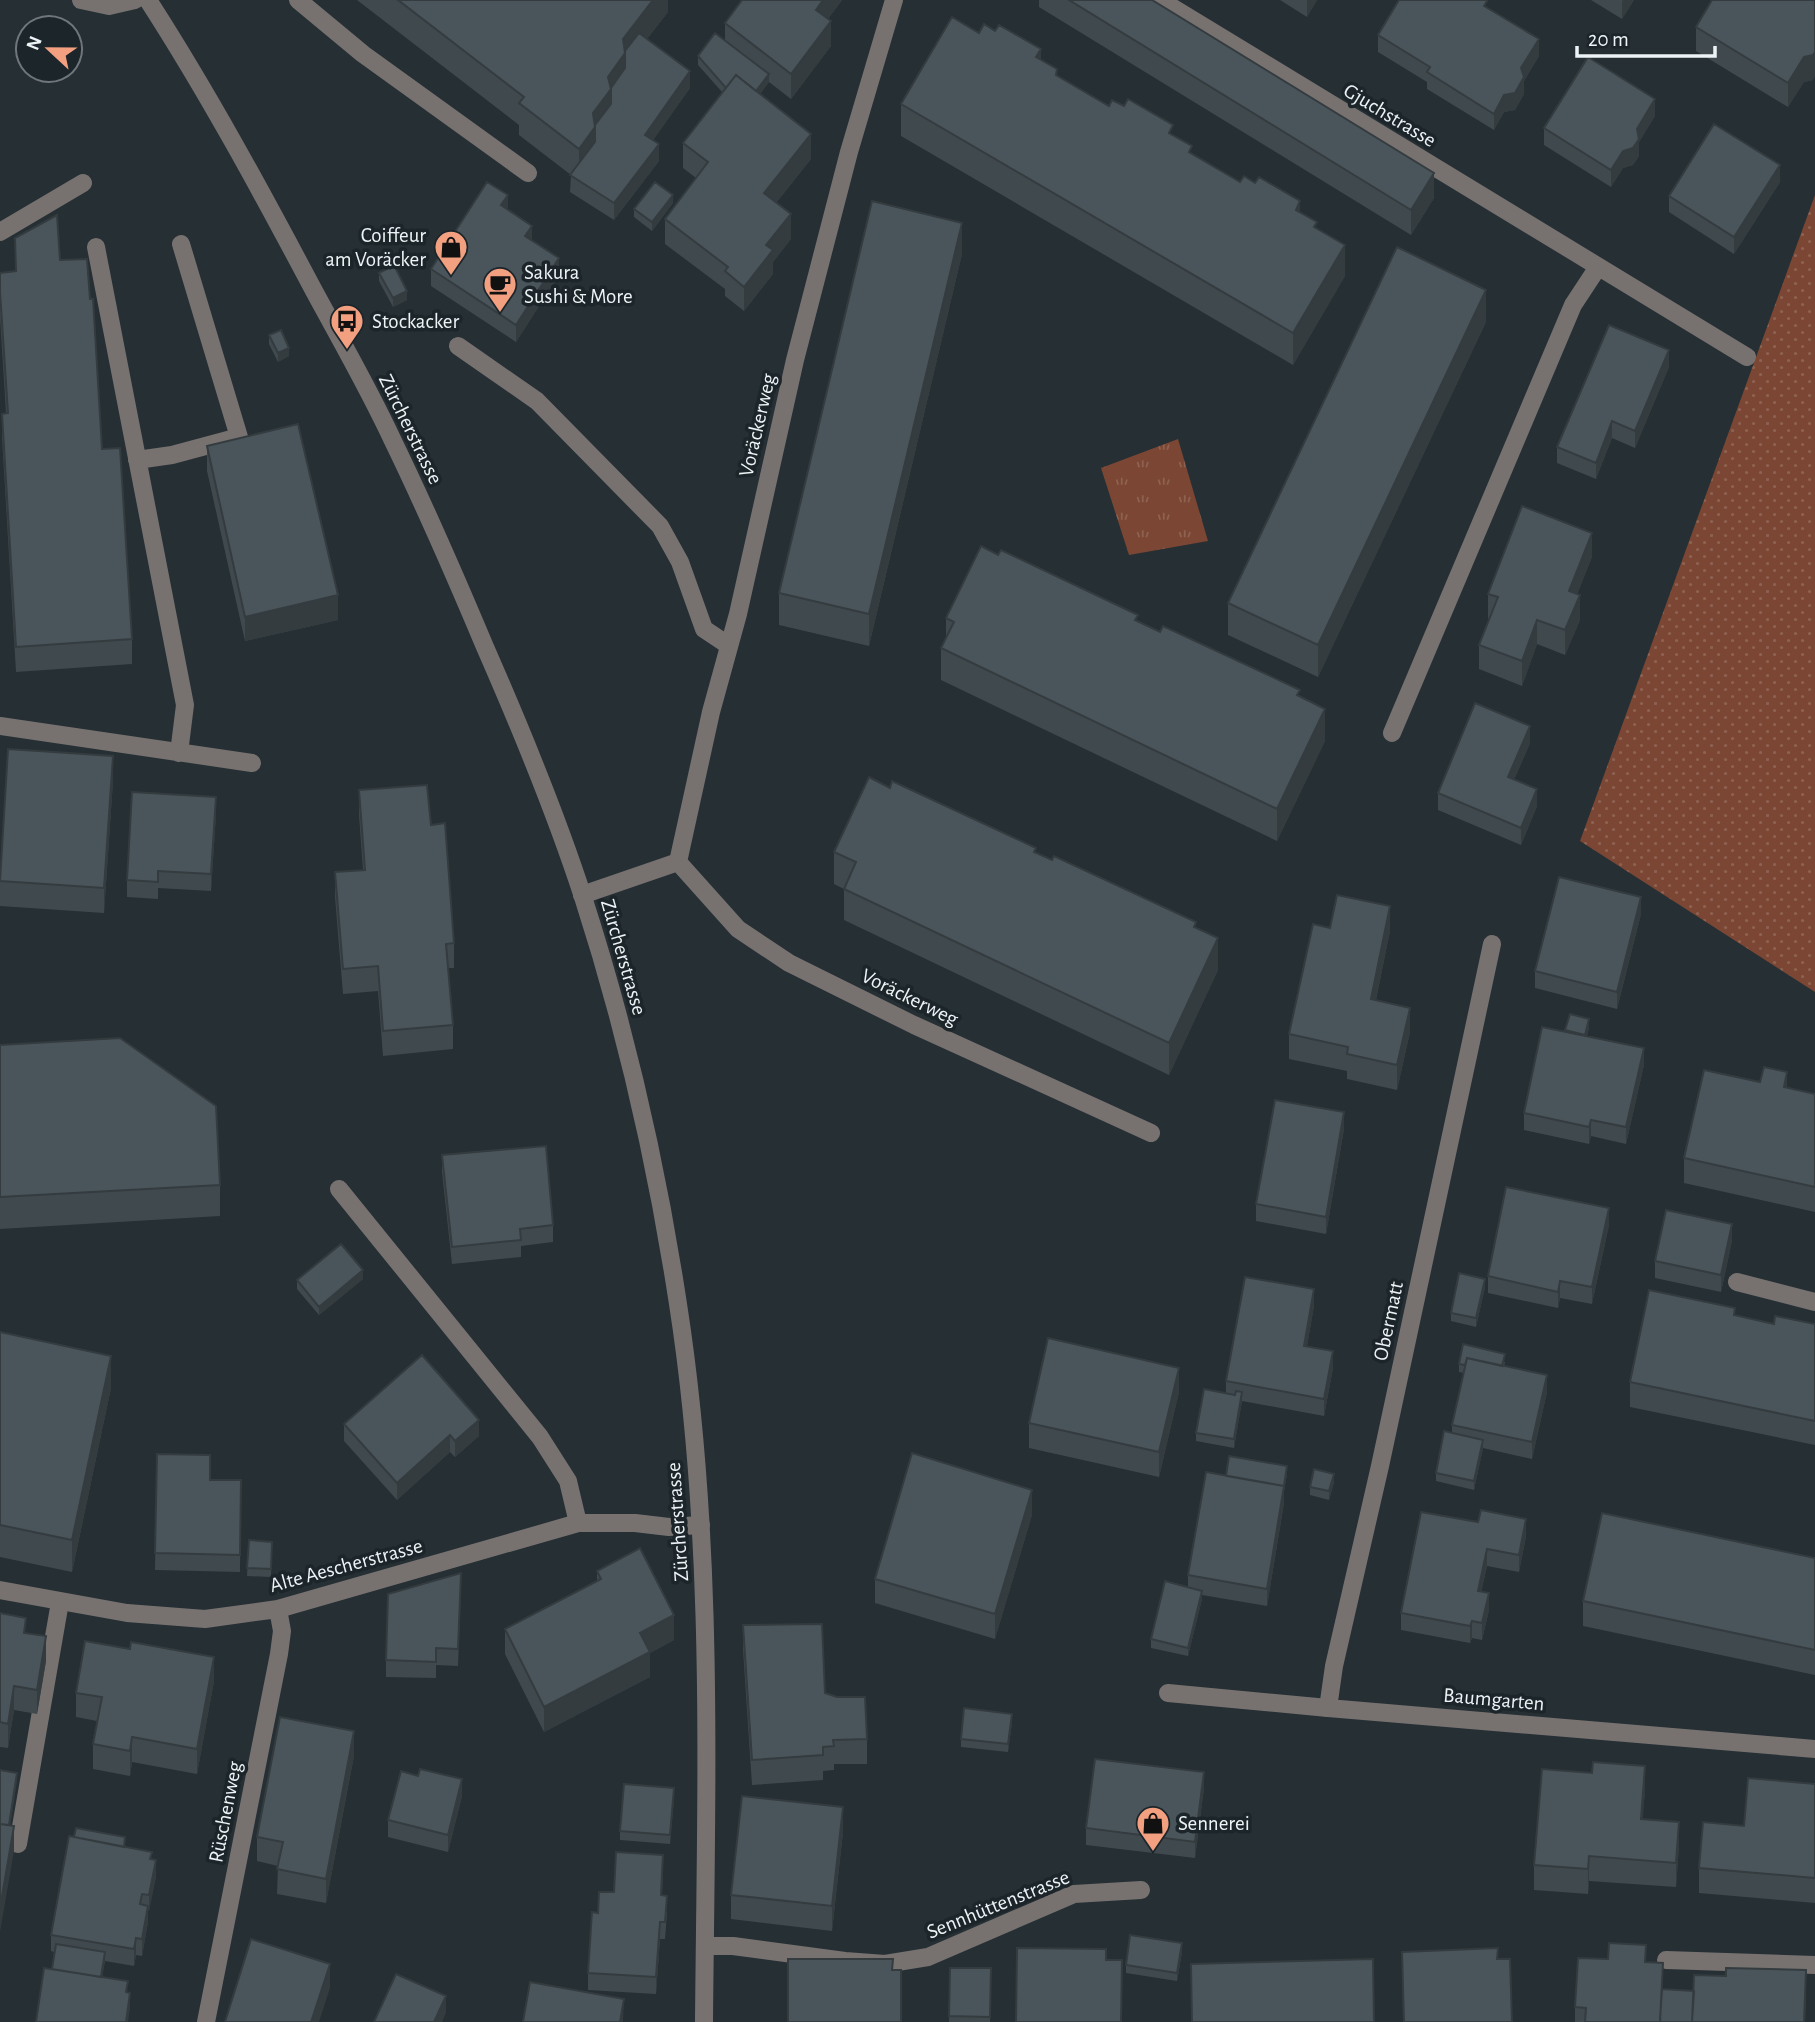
<svg xmlns="http://www.w3.org/2000/svg" width="1815" height="2022" font-family="'Alegreya Sans',sans-serif">
  <style>
    .grass { fill: url(#grass-dots) }
    .park { fill: url(#park-tufts) }
    .lines { fill: none; stroke-linecap: round; stroke-linejoin: round }
    .service { stroke: #777270; stroke-width: 18 }
    .minor { stroke: #777270; stroke-width: 18 }
    .tertiary { stroke: #777270; stroke-width: 18 }
    .wall { fill: #40494e }
    .shaded-wall { fill: #343c40 }
    .building { fill: #4a555b; stroke: #343c40; stroke-width: 2 }
    .labels { text-anchor: middle; stroke-width: 7; stroke-linejoin: round; paint-order: stroke }
    .street-label { font-size: 21px; fill: #edf3f6; stroke: #1c252a }
    .poi-label { font-size: 21px; fill: #edf3f6; stroke: #1c252a; text-anchor: start }
  </style>
  <defs>
    <pattern id="grass-dots" width="8" height="8" patternUnits="userSpaceOnUse" patternTransform="scale(1.75)"><rect width="8" height="8" fill="#7b4633"/><path d="M2 2h.1M6 6h.1" fill="none" stroke="#8e6151" stroke-width="1.8" stroke-linecap="round"/></pattern>
    <pattern id="park-tufts" width="24" height="20" patternUnits="userSpaceOnUse" patternTransform="scale(1.75)"><rect width="24" height="20" fill="#7b4633"/><path d="M3 7l-1-3M5 7V3M7 7l1-3M15 17l-1-3M17 17v-4M19 17l1-3" fill="none" stroke="#8e6151"/></pattern>
  </defs>
  <rect width="100%" height="100%" fill="#252f34"/>
  <path class="grass" d="M1815 195V992L1580 841Z"/>
  <path class="park" d="M1178 439 1208 541 1129 555 1101 468Z"/>
  <g class="lines">
    <path class="service" d="M298 0 363 54 528 173
      M0 232 83 183
      M96 247 185 705 179 753
      M458 346 537 401 660 526 680 562 704 629 728 645
      M137 460 172 455 239 437 181 244
      M0 726 252 763
      M339 1189 540 1437 568 1481 578 1523
      M1737 1282 1815 1302
      M1168 1693 1328 1708
      M18 1844 60 1602
      M1666 1960 1815 1965"/>
    <path class="minor" d="M1160 0 1747 357
      M1392 733 1573 305 1598 267
      M678 862 738 929 789 963 914 1025 1151 1133
      M582 895 678 862 711 712 738 614 795 360 849 152 894 0
      M1492 944 1380 1466 1334 1666 1328 1708 1815 1749
      M0 1590 127 1613 205 1619 278 1609 578 1523H635L669 1527 701 1525
      M705 1946H733L845 1961 885 1964 928 1957 1074 1894 1141 1890
      M206 2022 279 1654 282 1631 278 1609"/>
    <path class="tertiary" d="M81 0 109 6 135 0
      M148 0C208 93 261 191 313 289 340 339 369 389 393 441 426 509 456 578 485 647 521 729 555 811 583 897 626 1030 657 1166 678 1304 715 1542 706 1783 704 2022"/>
  </g>
  <path class="wall" d="M357 0H668V12L647 39 690 88 653 140 659 161 614 220 570 192 571 175 519 135V125Z
    M742 0H842L828 19 831 46 791 99 769 82 760 94 811 159 776 203 791 239 773 262V274L744 311 725 296V289L665 244V219L696 178 683 168V143L722 92 698 65V56L725 40V23Z
    M1039 0H1152L1434 198 1411 235 1039 7Z
    M1280 0H1317L1307 17Z
    M1591 0H1634L1622 19Z
    M1487 8 1539 56 1524 81V94L1515 110 1504 112 1494 130 1427 89V82L1378 52V35Z
    M1696 27 1813 80 1804 82 1788 107 1696 51Z
    M995 31 1041 59 1057 76 1109 106 1173 135 1192 154 1240 182 1300 212 1317 229 1345 276 1293 365 901 136V104L979 33Z
    M1655 116 1639 142V156L1633 165 1623 168 1611 187 1544 145V128Z
    M1780 182 1734 254 1669 212V196Z
    M673 203 652 231 634 217V209Z
    M508 210 559 275 516 342 431 286V269Z
    M15 238 60 260 102 449 132 639V664L16 672 2 438V414L6 413 0 317V273L15 272Z
    M962 254 869 646 779 625V593Z
    M379 273 407 300 393 307 379 281Z
    M1486 322 1318 677 1228 635V603Z
    M269 335 289 356 278 362 269 344Z
    M1669 367 1635 448 1612 438 1596 479 1557 463V447Z
    M207 446 338 620 245 641 207 471Z
    M1592 557 1577 594 1580 620 1565 655 1537 644 1522 686 1479 669V645L1489 619 1488 618V594Z
    M946 618 1138 621 1300 697 1325 741 1277 841 941 680V648L946 639Z
    M1530 743 1514 780 1537 806 1521 845 1438 810V793Z
    M113 781 104 913 0 906V869Z
    M890 788 1036 853 1196 928 1218 970 1169 1075 844 920V889L834 884V852Z
    M359 790 431 825 454 943V968H448L453 1025V1049L383 1056 378 991 343 994 335 897V872L363 870 359 815Z
    M216 814 211 891 158 888V899L127 897V880Z
    M1641 914 1617 1009 1535 988V971Z
    M1330 928 1390 931 1376 1000 1410 1032 1397 1090 1347 1079V1071L1289 1059V1034Z
    M1589 1028 1587 1036 1644 1065 1626 1144 1591 1136 1589 1144 1524 1130V1113L1565 1030Z
    M0 1045 220 1185V1216L0 1229Z
    M1787 1087 1815 1094V1212L1684 1183V1158Z
    M1344 1129 1326 1234 1256 1221V1204Z
    M442 1155 553 1225V1242L521 1246V1257L452 1264 442 1172Z
    M1609 1225 1592 1304 1560 1298 1558 1308 1488 1293V1276Z
    M1732 1241 1721 1292 1655 1278V1261Z
    M363 1279 319 1315 297 1289V1280Z
    M1485 1287 1476 1327 1451 1321V1313Z
    M1314 1306 1307 1346 1333 1368 1324 1416 1242 1401 1234 1448 1196 1441V1433L1226 1393V1381Z
    M1735 1315 1774 1324H1815V1445L1630 1407V1382Z
    M0 1332 111 1388 72 1572 0 1557Z
    M1505 1362 1504 1366 1547 1392 1532 1459 1483 1448 1474 1490 1436 1481V1473L1452 1433V1425L1464 1373 1459 1372V1364Z
    M1179 1392 1159 1477 1029 1448V1423Z
    M344 1424 479 1436 455 1457 450 1452 397 1500 344 1441Z
    M157 1454 210 1480H241L240 1572 155 1570Z
    M1287 1474 1284 1491V1503L1267 1606 1202 1595V1599L1188 1656 1151 1648V1639L1188 1587V1575L1226 1476Z
    M1334 1482 1329 1500 1310 1495V1487Z
    M1421 1512 1526 1536 1519 1572 1487 1566 1481 1592 1489 1610 1482 1640 1472 1638 1470 1643 1401 1630V1613Z
    M1032 1515 995 1639 875 1603V1579Z
    M249 1540 272 1542 271 1577 247 1576Z
    M1815 1558V1675L1583 1626V1601Z
    M597 1571 674 1640 650 1653V1677L544 1732 505 1654V1629L597 1581Z
    M461 1590 458 1666 436 1665V1678L386 1677V1660Z
    M0 1613 26 1633 46 1661 37 1714 14 1710 8 1748 0 1747Z
    M743 1625 825 1693 867 1739V1764H834V1770L823 1771V1780L752 1785 743 1650Z
    M214 1681 197 1774 132 1762 130 1776 93 1769V1744L97 1721 76 1717V1693Z
    M1012 1722 1008 1752 961 1747V1739Z
    M354 1756 326 1903 277 1894 278 1866 257 1861V1837Z
    M1815 1784V1903L1699 1893V1868Z
    M1204 1788 1195 1858 1086 1845V1828Z
    M1645 1791 1642 1819 1679 1846 1676 1887 1589 1881 1588 1894 1534 1890V1865Z
    M462 1796 448 1852 388 1837V1820Z
    M674 1797 670 1844 620 1840V1831Z
    M843 1832 832 1931 731 1919V1895Z
    M125 1847 152 1859 156 1877 148 1912V1922L142 1956 136 1955 134 1966 105 1961 102 1977 128 1992 130 2009 52 1969 54 1952 51 1951V1935Z
    M663 1872 662 1895 667 1913 665 1939H660L656 1994 588 1990V1973L598 1913 614 1892Z
    M1182 1952 1177 1981 1126 1973V1965Z
    M1402 1952 1498 1959 1512 2022H1403Z
    M1646 1962 1662 1989 1694 1991 1806 1995 1805 2022H1575V2007Z
    M950 1968H991L990 2022H949Z"/>
  <path class="shaded-wall" d="M653 0H668V12L625 67V85L579 181V149L623 39Z
    M823 0H842L816 35V10Z
    M1307 0H1317L1307 17Z
    M1623 0H1634L1622 19V2Z
    M831 21V46L791 99V74Z
    M1539 39V56L1524 81V94L1515 110 1504 112 1494 130V114L1504 95Z
    M1041 49V81L1036 57Z
    M1815 52V76L1813 80 1804 82 1788 107V83L1804 57Z
    M690 71V88L645 152V135Z
    M769 74V82L749 110V101Z
    M1655 99V116L1639 142V156L1633 165 1623 168 1611 187V170Z
    M811 134V159L764 218V193Z
    M659 144V161L614 220V203Z
    M1780 165V182L1734 254V237Z
    M1434 173V198L1411 235V210Z
    M508 195V212L501 205Z
    M673 195V203L652 231V222Z
    M1300 201V233L1296 210Z
    M791 214V239L773 262V274L744 311V287L766 245Z
    M962 223V254L869 646V614Z
    M532 226V242L525 236Z
    M1345 245V276L1293 365V333Z
    M559 258V275L516 342V325Z
    M1486 290V322L1318 677V645Z
    M407 291V300L393 307V298Z
    M289 348V356L278 362V353Z
    M1669 350V367L1635 448V431Z
    M1612 421V438L1596 479V463Z
    M1592 533V557L1569 616V591Z
    M338 595V620L245 641V617Z
    M1580 595V620L1565 655V630Z
    M1537 620V644L1522 686V661Z
    M1325 709V741L1277 841V809Z
    M1530 726V743L1508 794V777Z
    M113 756V781L104 913V888Z
    M1537 789V806L1521 845V828Z
    M216 797V814L211 891V874Z
    M1641 897V914L1617 1009V992Z
    M1390 906V931L1371 1024V999Z
    M1218 938V970L1169 1075V1043Z
    M1410 1008V1032L1397 1090V1065Z
    M1589 1019V1028L1585 1044V1035Z
    M1644 1048V1065L1626 1144V1127Z
    M1787 1072V1097L1784 1087Z
    M1344 1112V1129L1326 1234V1217Z
    M1591 1120V1136L1589 1144V1127Z
    M1609 1208V1225L1592 1304V1287Z
    M1732 1224V1241L1721 1292V1275Z
    M363 1270V1279L319 1315V1307Z
    M1485 1279V1287L1476 1327V1318Z
    M1560 1281V1298L1558 1308V1292Z
    M1314 1289V1306L1304 1363V1346Z
    M1333 1351V1368L1324 1416V1399Z
    M111 1356V1388L72 1572V1540Z
    M1179 1368V1392L1159 1477V1452Z
    M1547 1375V1392L1532 1459V1442Z
    M1242 1392V1401L1234 1448V1439Z
    M479 1420V1436L455 1457V1441Z
    M450 1435V1452L397 1500V1483Z
    M1483 1440V1448L1474 1490V1481Z
    M1287 1466V1474L1284 1491V1503L1267 1606V1589Z
    M1334 1474V1482L1329 1500V1491Z
    M1032 1490V1515L995 1639V1614Z
    M1526 1519V1536L1519 1572V1555Z
    M1487 1549V1566L1478 1608V1591Z
    M1202 1591V1599L1188 1656V1648Z
    M1489 1593V1610L1482 1640V1623Z
    M674 1615V1640L650 1653V1677L544 1732V1707L640 1633Z
    M1472 1621V1638L1470 1643V1626Z
    M46 1636V1661L37 1714V1690Z
    M214 1657V1681L197 1774V1749Z
    M14 1686V1710L8 1748V1724Z
    M1012 1714V1722L1008 1752V1744Z
    M354 1731V1756L326 1903V1879Z
    M132 1737V1762L130 1776V1751Z
    M1645 1766V1791L1641 1844V1819Z
    M1204 1772V1788L1195 1858V1842Z
    M17 1773V1781L9 1834V1825Z
    M462 1779V1796L448 1852V1835Z
    M843 1807V1832L832 1931V1906Z
    M1679 1822V1846L1676 1887V1863Z
    M14 1826V1851L0 1932V1908Z
    M1589 1856V1881L1588 1894V1869Z
    M156 1860V1877L149 1912V1895Z
    M148 1906V1922L142 1956V1939Z
    M660 1922V1939L656 1994V1977Z
    M136 1938V1955L134 1966V1949Z
    M1182 1943V1952L1177 1981V1973Z
    M105 1952V1960L100 1993V1985Z
    M330 1964V1988L319 2022H311Z
    M130 1993V2009L128 2022H126Z
    M446 1996V2013L442 2022H434Z
    M624 1999 623 2022H620Z"/>
  <path class="building" d="M398 0H653L623 39 625 53 608 77 611 89 593 113 595 127 579 149 519 103 524 97Z
    M742 0H823L816 10 831 21 791 74 725 23Z
    M1069 0H1152L1434 173 1411 210Z
    M1399 0H1486L1487 1 1484 6 1539 39 1521 68 1524 77 1515 93 1504 95 1494 114 1427 72 1430 67 1378 35Z
    M1712 0H1815V52L1813 55 1804 57 1788 83 1696 27Z
    M952 17 979 33 984 24 995 31 999 25 1041 49 1036 57 1057 69 1056 75 1109 106 1112 100 1124 106 1128 99 1173 125 1169 133 1192 146 1189 152 1240 182 1244 176 1255 183 1259 177 1300 201 1296 210 1317 222 1314 227 1345 245 1293 333 901 104Z
    M639 33 690 71 645 135 659 144 614 203 570 175 595 142V125L611 104V88L625 68V51Z
    M715 33 769 74 756 91 736 75 726 88 698 56Z
    M1588 57 1655 99 1637 129 1639 139 1633 148 1623 151 1611 170 1544 128Z
    M736 75 811 134 764 193 791 214 766 245 773 250 744 287 725 271 728 267 665 219 708 162 683 143Z
    M1714 124 1780 165 1734 237 1669 196Z
    M487 182 508 195 501 205 532 226 525 236 559 258 516 325 431 269Z
    M655 182 673 195 652 222 634 209Z
    M872 201 962 223 869 614 779 593Z
    M57 215 60 260 87 259 90 299H93L102 449 120 448 132 639 16 647 2 414 8 413 0 292V273L16 271 15 238Z
    M1397 247 1486 290 1318 645 1228 603Z
    M394 265 407 291 393 298 379 273Z
    M1609 325 1669 350 1635 431 1612 421 1596 463 1557 447Z
    M281 330 289 348 278 353 269 335Z
    M298 424 338 595 245 617 207 446Z
    M1522 506 1592 533 1569 591 1580 595 1565 630 1537 620 1522 661 1479 645 1498 597 1488 594Z
    M981 546 998 555 1001 550 1138 615 1135 620 1160 632 1163 626 1300 690 1297 695 1325 709 1277 809 941 648 954 622 946 618Z
    M1475 703 1530 726 1508 777 1537 789 1521 828 1438 793Z
    M8 749 113 756 104 888 0 881Z
    M869 777 890 788 892 781 1036 848 1034 852 1052 860 1054 856 1196 922 1194 927 1218 938 1169 1043 844 889 856 862 834 852Z
    M427 785 431 825 445 823 454 943 446 944 453 1025 383 1031 378 966 343 969 335 872 365 870 359 790Z
    M132 792 216 797 211 874 158 871V882L127 880Z
    M1559 877 1641 897 1617 992 1535 971Z
    M1337 895 1390 906 1371 999 1410 1008 1397 1065 1347 1054 1348 1047 1289 1034 1313 924 1330 928Z
    M1570 1014 1589 1019 1585 1035 1565 1030Z
    M1542 1027 1644 1048 1626 1127 1591 1120 1589 1127 1524 1113Z
    M120 1038 216 1106 220 1185 0 1197V1045Z
    M1764 1067 1787 1072 1784 1087 1815 1094V1187L1684 1158 1704 1070 1760 1082Z
    M1275 1100 1344 1112 1326 1217 1256 1204Z
    M546 1146 553 1225 520 1229 521 1240 452 1247 442 1155Z
    M1506 1187 1609 1208 1592 1287 1560 1281 1558 1292 1488 1276Z
    M1666 1210 1732 1224 1721 1275 1655 1261Z
    M341 1244 363 1270 319 1307 297 1280Z
    M1459 1273 1485 1279 1476 1318 1451 1313Z
    M1245 1277 1314 1289 1304 1346 1333 1351 1324 1399 1226 1381Z
    M1649 1290 1735 1308 1734 1315 1774 1324 1775 1316 1815 1324V1421L1630 1382Z
    M0 1332 111 1356 72 1540 0 1525Z
    M1048 1338 1179 1368 1159 1452 1029 1423Z
    M1463 1344 1505 1354 1502 1366 1467 1358 1465 1365 1459 1364Z
    M422 1355 479 1420 455 1441 450 1435 397 1483 344 1424Z
    M1467 1358 1547 1375 1532 1442 1452 1425Z
    M1204 1389 1235 1395 1236 1391 1242 1392 1234 1439 1196 1433Z
    M1444 1431 1483 1440 1474 1481 1436 1473Z
    M912 1453 1032 1490 995 1614 875 1579Z
    M157 1454 210 1455V1480H241L240 1555 155 1553Z
    M1229 1456 1287 1466 1284 1486 1226 1476Z
    M1314 1469 1334 1474 1329 1491 1310 1487Z
    M1206 1472 1284 1486 1267 1589 1188 1575Z
    M1481 1510 1526 1519 1519 1555 1487 1549 1478 1591 1489 1593 1482 1623 1472 1621 1470 1626 1401 1613 1421 1512 1478 1522Z
    M1602 1513 1815 1558V1650L1583 1601Z
    M249 1540 272 1542 271 1569 247 1568Z
    M640 1548 674 1615 640 1633 650 1652 544 1707 505 1629 601 1579 597 1571Z
    M461 1573 458 1649 436 1648V1662L386 1660 388 1594Z
    M1165 1581 1202 1591 1188 1648 1151 1639Z
    M0 1613 26 1618 24 1633 46 1636 37 1690 14 1686 8 1724 0 1722Z
    M822 1624 825 1693 837 1697H865L867 1739 833 1740 834 1746 823 1747V1755L752 1760 743 1625Z
    M85 1641 130 1649 131 1642 214 1657 197 1749 132 1737 130 1751 93 1744 102 1697 76 1693Z
    M964 1708 1012 1714 1008 1744 961 1739Z
    M280 1717 354 1731 326 1879 277 1869 283 1842 257 1837Z
    M1095 1759 1204 1772 1195 1842 1086 1828Z
    M1593 1762 1645 1766 1641 1819 1679 1822 1676 1863 1589 1856 1588 1869 1534 1865 1542 1769 1592 1773Z
    M420 1769 462 1779 448 1835 388 1820 401 1771 418 1776Z
    M0 1770 17 1773 9 1825 0 1824Z
    M1748 1778 1815 1784V1878L1699 1868 1703 1822 1744 1826Z
    M624 1784 674 1788 670 1835 620 1831Z
    M742 1796 843 1807 832 1906 731 1895Z
    M0 1824 14 1826 0 1908Z
    M76 1828 125 1837 124 1847 74 1837Z
    M69 1836 152 1852 150 1859 156 1860 149 1895 142 1894 140 1904 148 1906 142 1939 136 1938 134 1949 51 1935Z
    M616 1852 663 1855 661 1895 667 1896 665 1922H660L656 1977 588 1973 592 1912 598 1913 599 1892H614Z
    M1130 1935 1182 1943 1177 1973 1126 1965Z
    M251 1939 330 1964 311 2022H225Z
    M1609 1943 1646 1945 1645 1962 1663 1963 1660 2022H1585L1586 2008 1575 2007 1578 1958 1608 1959Z
    M56 1944 105 1952 101 1977 52 1969Z
    M1017 1948 1106 1949V1960H1122L1121 2022H1016Z
    M1498 1948 1497 1959H1510L1512 2022H1404L1402 1952Z
    M788 1959H893L892 1970H901V2022H788Z
    M1373 1959 1374 2022H1192L1191 1964Z
    M44 1968 128 1981 126 1992 130 1993 126 2022H36Z
    M950 1968H991L990 2017 949 2016Z
    M1726 1968 1806 1970 1804 2022H1692L1694 1975 1726 1976Z
    M396 1974 446 1996 434 2022H374Z
    M530 1982 624 1999 620 2022H523Z
    M1662 1989 1694 1991 1692 2022H1661L1660 2019Z"/>
  <defs>
    <symbol id="shop-pin" viewBox="-11 -11 22 30"><path d="M0 17L-7.5 6A9.5 9.5 0 1 1 7.5 6Z" fill="#f3a081" stroke="#1c252a"/><path d="M-5-2.5h2.3a2.7 3.5 0 0 1 5.4 0H5L5.5 6h-11ZM-1.5-2.5h3a1.5 2.3 0 0 0-3 0Z" fill="#111"/></symbol>
    <symbol id="cafe-pin" viewBox="-11 -11 22 30"><path d="M0 17L-7.5 6A9.5 9.5 0 1 1 7.5 6Z" fill="#f3a081" stroke="#1c252a"/><path d="M-5.5-4.5H6V0H3Q3 3.5 0 3.5H-2.5Q-5.5 3.5-5.5 0ZM3-3.2v2h1.7v-2ZM-6 4.5H4V6H-6Z" fill="#111"/></symbol>
    <symbol id="bus-pin" viewBox="-11 -11 22 30"><path d="M0 17L-7.5 6A9.5 9.5 0 1 1 7.5 6Z" fill="#f3a081" stroke="#1c252a"/><path d="M-5-6H5V4H4V6H2V4H-2V6H-4V4H-5ZM-3.5-4V0h7V-4ZM-3.5 1.2v1.5H-2V1.2ZM2 1.2v1.5H3.5V1.2Z" fill="#111"/></symbol>
  </defs>
  <g fill-rule="evenodd">
    <use href="#shop-pin" x="432" y="228" width="38" height="52"/>
    <use href="#cafe-pin" x="481" y="265" width="38" height="52"/>
    <use href="#bus-pin" x="328" y="302" width="38" height="52"/>
    <use href="#shop-pin" x="1134" y="1804" width="38" height="52"/>
  </g>
  <g class="labels">
    <g class="street-label">
      <text transform="translate(1390 115) rotate(31)" y="7">Gjuchstrasse</text>
      <text transform="translate(757 425) rotate(-77)" y="7">Voräckerweg</text>
      <text transform="translate(411 429) rotate(64)" y="7">Zürcherstrasse</text>
      <text transform="translate(624 957) rotate(74)" y="7">Zürcherstrasse</text>
      <text transform="translate(910 997) rotate(26)" y="7">Voräckerweg</text>
      <text transform="translate(1388 1321) rotate(-78)" y="7">Obermatt</text>
      <text transform="translate(677 1522) rotate(-94)" y="7">Zürcherstrasse</text>
      <text transform="translate(346 1565) rotate(-15)" y="7">Alte Aescherstrasse</text>
      <text transform="translate(1494 1699) rotate(5)" y="7">Baumgarten</text>
      <text transform="translate(225 1812) rotate(-79)" y="7">Rüschenweg</text>
      <text transform="translate(998 1904) rotate(-22)" y="7">Sennhüttenstrasse</text>
    </g>
    <g class="poi-label">
      <text x="426" y="242" text-anchor="end">Coiffeur<tspan x="426" dy="24">am Voräcker</tspan></text>
      <text x="524" y="279">Sakura<tspan x="524" dy="24">Sushi &amp; More</tspan></text>
      <text x="372" y="328">Stockacker</text>
      <text x="1178" y="1830">Sennerei</text>
    </g>
  </g>
  <g transform="translate(49 49) rotate(292)"><circle r="33" fill="#1c252a" stroke="#70777c" stroke-width="2"/>
  <path d="M0-5L12 26L0 18L-12 26Z" fill="#f3a081"/>
  <text y="-10" font-size="19" font-weight="bold" text-anchor="middle" fill="#edf3f6">N</text>
  </g>
  <path d="M1577 46v10h138v-10" fill="none" stroke="#edf3f6" stroke-width="3.5"/>
  <text x="1588" y="46" font-size="21" fill="#edf3f6" stroke="#1c252a" stroke-width="5" paint-order="stroke">20 m</text>
</svg>
